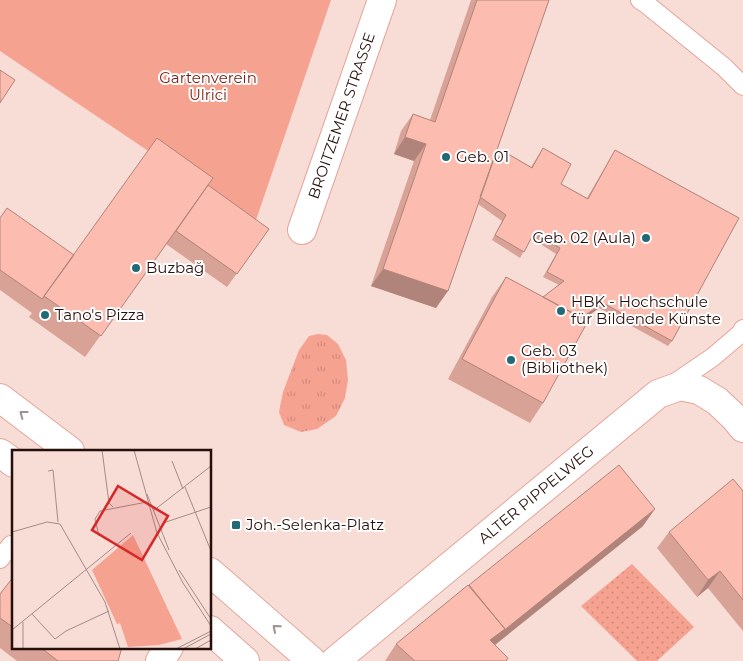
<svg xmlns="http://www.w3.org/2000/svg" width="743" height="661" font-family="Montserrat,sans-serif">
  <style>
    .grass { fill: url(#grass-tufts) }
    .park { fill: url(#park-dots) }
    .garden { fill: #f6a291 }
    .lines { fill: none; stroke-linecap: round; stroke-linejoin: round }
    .lane-casing { stroke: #e4a599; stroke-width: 20 }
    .street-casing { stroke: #e4a599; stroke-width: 30 }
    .secondary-casing { stroke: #e4a599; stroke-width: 30 }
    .lane { stroke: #fff; stroke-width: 18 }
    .street { stroke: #fff; stroke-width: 28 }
    .secondary { stroke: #fff; stroke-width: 28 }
    .wall { fill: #d9a296 }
    .shaded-wall { fill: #b0847a }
    .building { fill: #fcbcaf; stroke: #b0847a }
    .oneway { stroke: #9e9392 }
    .poi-dot { fill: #206975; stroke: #fff; stroke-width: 2 }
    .labels { text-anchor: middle; stroke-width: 4; stroke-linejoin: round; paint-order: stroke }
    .park-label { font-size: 15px; fill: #761e11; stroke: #fff }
    .street-label { font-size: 15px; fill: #27100c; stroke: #fff }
    .poi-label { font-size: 15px; fill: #27100c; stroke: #fff; text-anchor: start }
    .inset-road { fill: none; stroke: #a48b86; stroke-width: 1 }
    .view { fill: #d62828; fill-opacity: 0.15; stroke: #d62828; stroke-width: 2.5 }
    .inset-edge { fill: none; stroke: #27100c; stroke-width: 2.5 }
  </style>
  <defs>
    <pattern id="grass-tufts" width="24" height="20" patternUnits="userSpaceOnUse" patternTransform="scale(1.25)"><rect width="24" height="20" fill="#f6a291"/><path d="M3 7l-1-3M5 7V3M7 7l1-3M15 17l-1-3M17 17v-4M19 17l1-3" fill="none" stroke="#d38a7c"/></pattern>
    <pattern id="park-dots" width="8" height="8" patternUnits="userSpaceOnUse" patternTransform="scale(1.25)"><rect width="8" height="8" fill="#f6a291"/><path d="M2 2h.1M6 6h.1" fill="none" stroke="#d38a7c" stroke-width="1.8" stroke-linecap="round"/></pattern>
  </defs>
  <rect width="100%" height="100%" fill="#f8ddd7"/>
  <path class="grass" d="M318 334 327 335 338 344 346 360 348 380 345 398 336 416 317 429 301 432 284 425 279 412 283 392 299 350 309 336Z"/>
  <path class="park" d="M632 564 694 627 657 661H637L581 606Z"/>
  <path class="garden" d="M0 0H331L255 223 0 51Z"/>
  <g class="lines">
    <defs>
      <path id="lane" d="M640 0 645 3 724 67 743 86
        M669 387 713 357 741 333 743 329
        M0 559 11 545"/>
      <g id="street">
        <path id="s1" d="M302 230 382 0"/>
        <path d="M160 661 169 647"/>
        <path id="s2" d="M335 661 658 394 680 386 699 390 717 401 734 417 743 428"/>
      </g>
      <path id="secondary" d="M0 398 70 451
        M0 453 14 463
        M210 572 312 661
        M210 630 245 661"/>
    </defs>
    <use href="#lane" class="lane-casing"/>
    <use href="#street" class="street-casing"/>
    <use href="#secondary" class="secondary-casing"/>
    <use href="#lane" class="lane"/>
    <use href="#street" class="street"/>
    <use href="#secondary" class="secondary"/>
  </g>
  <path class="wall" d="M471 0H549L494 158 497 159 503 151 531 167 543 148 561 184 587 198 615 150 672 341 668 346 599 308 584 319 543 403 530 423 448 379 492 297 506 277 543 297 559 285 543 277 556 254 531 238 520 258 492 240 502 221 478 204 436 308 371 286 414 161 394 154 401 131 413 114 430 120Z
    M208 185 269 229 227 287 166 244 85 357 29 317 32 313 0 290V218L74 255Z
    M743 491V631L708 588 697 597 657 548 669 532Z
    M643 526 495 645 508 658 506 661H385L396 644 469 585Z
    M14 576V647H122L118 661H17L0 648V594Z"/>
  <path class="shaded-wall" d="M405 137 426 144 414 161 394 154Z
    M383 269 448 291 436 308 371 286Z
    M603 303 599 308 562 335 565 329Z
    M655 509 643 526 491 648 490 640Z
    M720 571 708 588 697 597 708 580Z"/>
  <path class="building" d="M477 0H549L448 291 383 269 426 144 405 137 413 114 435 122Z
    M0 70 15 80 0 103Z
    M157 138 213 178 101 336 44 296Z
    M543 148 571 164 561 184 588 199 615 150 739 218 672 341 603 303 581 318 543 297 564 281 547 272 560 248 534 233 524 252 495 235 506 215 480 197 494 158 498 160 503 151 532 168Z
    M208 185 269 229 237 274 176 231Z
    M7 208 74 255 42 299 0 270V218Z
    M506 277 588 321 543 403 462 359Z
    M619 465 655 509 502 632 505 629 469 585Z
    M733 479 743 491V600L720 571 708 580 669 532Z
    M14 576V628L0 618V594Z
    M468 585 505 629 490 640 508 658 506 661H415L396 644Z
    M40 647H122L118 661H58Z"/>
  <defs><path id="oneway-chevron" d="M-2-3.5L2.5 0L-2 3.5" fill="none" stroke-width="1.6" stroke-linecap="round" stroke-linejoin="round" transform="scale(1.25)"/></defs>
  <g class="oneway">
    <use href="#oneway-chevron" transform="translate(23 414) rotate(-143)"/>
    <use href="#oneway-chevron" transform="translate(276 628) rotate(-139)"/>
  </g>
  <g class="poi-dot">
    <circle cx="446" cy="157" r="5"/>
    <circle cx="646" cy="238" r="5"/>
    <circle cx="136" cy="268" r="5"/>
    <circle cx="561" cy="311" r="5"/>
    <circle cx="45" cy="315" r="5"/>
    <circle cx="511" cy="360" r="5"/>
    <rect x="231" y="520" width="10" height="10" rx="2.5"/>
  </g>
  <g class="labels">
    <g class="park-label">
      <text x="208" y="83">Gartenverein<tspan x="208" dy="17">Ulrici</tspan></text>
    </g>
    <g class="street-label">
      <text dy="5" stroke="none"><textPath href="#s1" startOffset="121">BROITZEMER STRASSE</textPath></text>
      <text dy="5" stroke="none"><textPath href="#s2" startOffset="261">ALTER PIPPELWEG</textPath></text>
    </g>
    <g class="poi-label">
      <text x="456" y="162">Geb. 01</text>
      <text x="636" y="243" text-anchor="end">Geb. 02 (Aula)</text>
      <text x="146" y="273">Buzbağ</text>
      <text x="571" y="307">HBK - Hochschule<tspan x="571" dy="17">für Bildende Künste</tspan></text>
      <text x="55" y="320">Tano's Pizza</text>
      <text x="521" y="356">Geb. 03<tspan x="521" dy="17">(Bibliothek)</tspan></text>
      <text x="246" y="530">Joh.-Selenka-Platz</text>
    </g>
  </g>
  <g transform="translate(12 450)">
    <rect width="199" height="199" fill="#f8ddd7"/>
    <path d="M121 85 170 189 147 195 116 197 108 173 105 174 80 120Z" fill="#f6a291"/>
    <path class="inset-road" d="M90 0 97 53 101 57M122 0 145 83 171 133 199 176M160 11 171 39M36 21 41 20 46 72M173 37 199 101M135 44 157 100M141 61 199 16M151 73 199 57M0 82 35 72 48 74 93 152 108 199M87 86 83 69 88 61 135 52M167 120 199 169M20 164 43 189 54 181 97 161M0 180 119 83M11 199V172M164 199 199 181M171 199 199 184M183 199 199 190"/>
    <path class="view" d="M106 36 156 66 130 110 80 80Z"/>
    <rect width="199" height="199" class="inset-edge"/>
  </g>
</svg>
